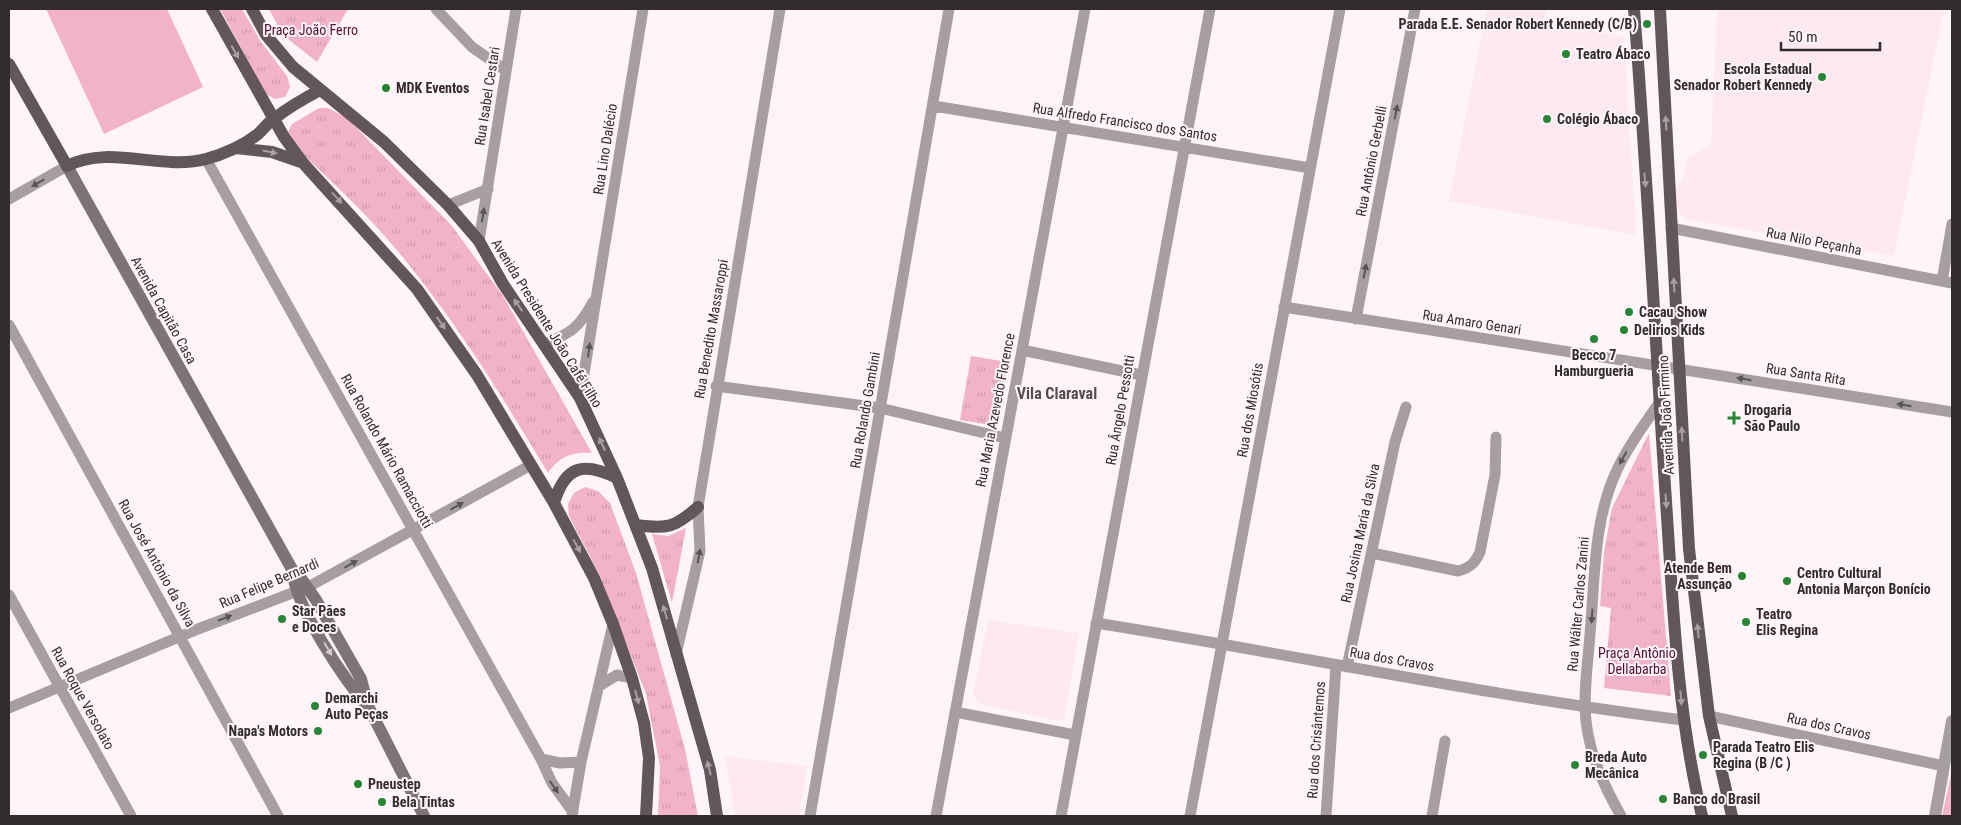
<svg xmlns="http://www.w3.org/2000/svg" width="1961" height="825" font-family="'Roboto Condensed',sans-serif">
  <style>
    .built { fill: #fde9ef }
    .grass { fill: url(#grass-tufts) }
    .pitch { fill: #f2b3c9 }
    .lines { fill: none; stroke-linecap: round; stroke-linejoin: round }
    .minor { stroke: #a69ea1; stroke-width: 11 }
    .tertiary { stroke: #a69ea1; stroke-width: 12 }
    .secondary { stroke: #7e7477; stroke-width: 12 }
    .primary { stroke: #62565a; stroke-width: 12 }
    .oneway { fill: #a99ea1 }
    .oneway2 { fill: #5b5456 }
    .oneway3 { fill: #d2c8cb }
    .poi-dot { fill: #288536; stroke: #fff5f8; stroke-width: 2 }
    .labels { text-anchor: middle; stroke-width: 4; stroke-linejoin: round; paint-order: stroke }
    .poi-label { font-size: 14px; font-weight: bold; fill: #322c2e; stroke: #fff5f8; text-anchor: start }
    .park-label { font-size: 14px; fill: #520f30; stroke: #fff5f8 }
    .street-label { font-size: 14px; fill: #322c2e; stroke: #fff5f8 }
    .quarter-label { font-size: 16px; font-weight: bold; fill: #584a4f; stroke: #fff5f8 }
  </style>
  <defs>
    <pattern id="grass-tufts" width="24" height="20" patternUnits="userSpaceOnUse" patternTransform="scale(1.25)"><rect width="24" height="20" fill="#f2b3c9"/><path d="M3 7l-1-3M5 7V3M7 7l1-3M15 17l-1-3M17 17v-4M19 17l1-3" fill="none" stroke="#d09aad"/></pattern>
  </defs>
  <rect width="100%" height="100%" fill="#fff5f8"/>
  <path class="built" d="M1487 9H1547L1545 22 1624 37 1636 235 1449 201Z
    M1717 9H1944L1894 256 1696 221 1685 218 1677 211 1675 192 1683 178 1688 157 1711 145Z
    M988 620 1079 633 1064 720H1053L985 705 978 702 973 695Z
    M725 756 807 766 799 816H735Z"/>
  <path class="grass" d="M220 9H242L261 42 287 76 290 87 285 97 275 99 266 94Z
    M269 9H348L317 62 283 35Z
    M319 108H328L347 118 452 226 503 296 592 453C572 452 560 456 548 473 505 401 462 331 409 265 375 221 333 183 293 145L287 134 292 124Z
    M971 356 1008 362 997 426 960 420Z
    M1649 433 1671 696 1604 688 1611 608 1600 606 1604 552 1612 508Z
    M585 487 598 491 610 503 636 573 685 749 698 816H658L660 766 646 694 600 576 569 516 568 504 574 493Z
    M686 528 672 603 652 534 668 536Z
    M1952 770V816H1942Z"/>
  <path class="pitch" d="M46 9H167L203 87 104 134Z
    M1614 624 1647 628 1641 685 1608 682Z"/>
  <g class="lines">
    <path class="minor" d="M436 9 472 47 505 70
      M934 106 1310 168
      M206 159 541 759 552 783 573 812
      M9 199 67 166
      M448 205 488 189
      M1671 228 1952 283
      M479 241 516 9
      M1942 281 1952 224
      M1284 307 1952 412
      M1356 319 1415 9
      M9 325 278 816
      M545 344C571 333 579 328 593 302
      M1022 350 1141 375
      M716 386 880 408 1005 438
      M580 398 643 9
      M1372 553 1458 571C1470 568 1475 563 1480 552L1495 475 1496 437
      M9 595 131 816
      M1096 623C1292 654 1486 696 1683 720
      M676 654 700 551 698 507 780 9
      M1347 667 1395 442 1406 407
      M599 686 617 675 632 678
      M9 708 198 629 308 587 531 465
      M955 712 1075 735
      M1709 716 1944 766
      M541 759 560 763 581 762
      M572 815 581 762 613 624
      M810 816 949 9
      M936 816 1085 9
      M1061 816 1210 9
      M1190 816 1340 9
      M1326 816 1336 665
      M1432 816 1445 741
      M1621 816C1604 786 1590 756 1586 721 1583 693 1588 662 1590 634 1595 580 1593 520 1617 470 1628 446 1644 425 1659 403"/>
    <path class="tertiary" d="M1935 816 1952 721"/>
    <path class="secondary" d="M67 166 293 571 300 577 316 600 361 679 368 706 424 816
      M293 571C293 602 345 683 368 706"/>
    <path class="primary" d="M212 9 284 137 303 163 417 289 477 375 554 503 594 578 613 624 632 678 644 723 649 758 646 816
      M252 9 266 35 293 67 384 142 448 205 479 241 503 284 580 398 617 478 652 568 710 770 717 816
      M1634 9C1647 173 1655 337 1666 501 1673 606 1677 713 1702 816
      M1660 9 1689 549 1709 716 1732 816
      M9 64 67 166C111 144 160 171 206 159 224 154 244 145 258 134 264 129 268 122 275 118 289 107 305 98 320 90
      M236 148 272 152 301 162
      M554 503C565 466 583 461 617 478
      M636 525C668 529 674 528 698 507"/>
  </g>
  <defs><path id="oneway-solid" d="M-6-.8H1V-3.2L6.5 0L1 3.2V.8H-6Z" transform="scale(1.25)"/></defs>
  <g class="oneway">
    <use href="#oneway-solid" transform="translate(235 52) rotate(61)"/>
    <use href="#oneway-solid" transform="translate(1666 123) rotate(-93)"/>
    <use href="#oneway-solid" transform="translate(270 152) rotate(11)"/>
    <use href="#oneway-solid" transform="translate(1645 180) rotate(85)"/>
    <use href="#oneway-solid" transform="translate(337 198) rotate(48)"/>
    <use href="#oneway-solid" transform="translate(1674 285) rotate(-93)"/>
    <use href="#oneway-solid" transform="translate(518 305) rotate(-125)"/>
    <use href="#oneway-solid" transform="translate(441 323) rotate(55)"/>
    <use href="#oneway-solid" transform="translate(1682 434) rotate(-93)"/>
    <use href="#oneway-solid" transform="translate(602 444) rotate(-115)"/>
    <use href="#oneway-solid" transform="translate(1666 501) rotate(86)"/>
    <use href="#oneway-solid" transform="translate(577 546) rotate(62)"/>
    <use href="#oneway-solid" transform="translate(665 612) rotate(-106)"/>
    <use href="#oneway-solid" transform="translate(1698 631) rotate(-96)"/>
    <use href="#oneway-solid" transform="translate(637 697) rotate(75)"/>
    <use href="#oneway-solid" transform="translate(1681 698) rotate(85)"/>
    <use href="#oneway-solid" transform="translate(709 768) rotate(-104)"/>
  </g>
  <g class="oneway2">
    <use href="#oneway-solid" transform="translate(1396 112) rotate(-79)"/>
    <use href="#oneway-solid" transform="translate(38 183) rotate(150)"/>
    <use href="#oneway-solid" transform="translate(483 215) rotate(-81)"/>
    <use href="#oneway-solid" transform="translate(1365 271) rotate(-79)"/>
    <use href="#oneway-solid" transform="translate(589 350) rotate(-82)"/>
    <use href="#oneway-solid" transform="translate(1744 379) rotate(-171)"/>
    <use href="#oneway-solid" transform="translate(1904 405) rotate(-171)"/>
    <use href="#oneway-solid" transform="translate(1623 458) rotate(119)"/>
    <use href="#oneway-solid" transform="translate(457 506) rotate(-29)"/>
    <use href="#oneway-solid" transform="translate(699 556) rotate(-80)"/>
    <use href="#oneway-solid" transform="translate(351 564) rotate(-28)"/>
    <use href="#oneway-solid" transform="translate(1592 616) rotate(94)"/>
    <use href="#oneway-solid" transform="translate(225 618) rotate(-21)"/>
    <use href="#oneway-solid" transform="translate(554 787) rotate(55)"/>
  </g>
  <use class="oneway3" href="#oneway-solid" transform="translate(328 649) rotate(59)"/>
  <g class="poi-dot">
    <circle cx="1647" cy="24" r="5"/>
    <circle cx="1566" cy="54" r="5"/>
    <circle cx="1822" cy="77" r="5"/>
    <circle cx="386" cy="88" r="5"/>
    <circle cx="1547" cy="119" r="5"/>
    <circle cx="1629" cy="312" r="5"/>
    <circle cx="1624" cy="330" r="5"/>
    <circle cx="1594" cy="339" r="5"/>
    <path d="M1731.5 410.5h5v5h5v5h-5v5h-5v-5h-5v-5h5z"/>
    <circle cx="1742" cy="576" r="5"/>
    <circle cx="1787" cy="581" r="5"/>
    <circle cx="282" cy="619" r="5"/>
    <circle cx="1746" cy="622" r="5"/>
    <circle cx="315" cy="706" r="5"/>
    <circle cx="318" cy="731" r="5"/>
    <circle cx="1703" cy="755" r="5"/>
    <circle cx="1575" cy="765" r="5"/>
    <circle cx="358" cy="784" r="5"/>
    <circle cx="1663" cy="799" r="5"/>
    <circle cx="382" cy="802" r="5"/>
  </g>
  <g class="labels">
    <g class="poi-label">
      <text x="1637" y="29" text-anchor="end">Parada E.E. Senador Robert Kennedy (C/B)</text>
      <text x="1576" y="59">Teatro Ábaco</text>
      <text x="1812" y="74" text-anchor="end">Escola Estadual<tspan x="1812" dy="16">Senador Robert Kennedy</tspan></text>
      <text x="396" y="93">MDK Eventos</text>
      <text x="1557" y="124">Colégio Ábaco</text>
      <text x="1639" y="317">Cacau Show</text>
      <text x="1634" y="335">Delirios Kids</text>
      <text x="1594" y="360" text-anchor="middle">Becco 7<tspan x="1594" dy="16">Hamburgueria</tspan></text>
      <text x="1744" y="415">Drogaria<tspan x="1744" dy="16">São Paulo</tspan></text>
      <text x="1732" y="573" text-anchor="end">Atende Bem<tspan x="1732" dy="16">Assunção</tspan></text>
      <text x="1797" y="578">Centro Cultural<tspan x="1797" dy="16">Antonia Marçon Bonício</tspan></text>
      <text x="292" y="616">Star Pães<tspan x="292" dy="16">e Doces</tspan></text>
      <text x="1756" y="619">Teatro<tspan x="1756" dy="16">Elis Regina</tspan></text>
      <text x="325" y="703">Demarchi<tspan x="325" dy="16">Auto Peças</tspan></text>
      <text x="308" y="736" text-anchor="end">Napa's Motors</text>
      <text x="1713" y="752">Parada Teatro Elis<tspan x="1713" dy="16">Regina (B /C )</tspan></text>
      <text x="1585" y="762">Breda Auto<tspan x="1585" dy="16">Mecânica</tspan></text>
      <text x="368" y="789">Pneustep</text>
      <text x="1673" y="804">Banco do Brasil</text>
      <text x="392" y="807">Bela Tintas</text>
    </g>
    <g class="park-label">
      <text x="311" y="35">Praça João Ferro</text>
      <text x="1637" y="658">Praça Antônio<tspan x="1637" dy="16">Dellabarba</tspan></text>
    </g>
    <g class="street-label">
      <text transform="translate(487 96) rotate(-81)" y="5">Rua Isabel Cestari</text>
      <text transform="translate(1125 122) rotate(9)" y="5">Rua Alfredo Francisco dos Santos</text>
      <text transform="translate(605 149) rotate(-81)" y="5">Rua Lino Dalécio</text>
      <text transform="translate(1371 161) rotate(-79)" y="5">Rua Antônio Gerbelli</text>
      <text transform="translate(1814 241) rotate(11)" y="5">Rua Nilo Peçanha</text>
      <text transform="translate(164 310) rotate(61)" y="5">Avenida Capitão Casa</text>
      <text transform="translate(1472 322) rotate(9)" y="5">Rua Amaro Genari</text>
      <text transform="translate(547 323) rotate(58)" y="5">Avenida Presidente João Café Filho</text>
      <text transform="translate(711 329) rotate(-80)" y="5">Rua Benedito Massaroppi</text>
      <text transform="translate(1806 374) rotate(9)" y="5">Rua Santa Rita</text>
      <text transform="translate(865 410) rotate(-80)" y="5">Rua Rolando Gambini</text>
      <text transform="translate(995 410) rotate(-79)" y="5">Rua Maria Azevedo Florence</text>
      <text transform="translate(1120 410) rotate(-80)" y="5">Rua Ângelo Pessotti</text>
      <text transform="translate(1250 410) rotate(-80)" y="5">Rua dos Miosótis</text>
      <text transform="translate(1666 415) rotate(-93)" y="5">Avenida João Firmino</text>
      <text transform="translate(387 451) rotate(61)" y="5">Rua Rolando Mário Ramacciotti</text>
      <text transform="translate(1360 533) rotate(-78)" y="5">Rua Josina Maria da Silva</text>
      <text transform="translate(157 563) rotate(61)" y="5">Rua José Antônio da Silva</text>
      <text transform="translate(269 583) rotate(-23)" y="5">Rua Felipe Bernardi</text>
      <text transform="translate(1578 604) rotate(-85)" y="5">Rua Wálter Carlos Zanini</text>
      <text transform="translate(1392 659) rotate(10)" y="5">Rua dos Cravos</text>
      <text transform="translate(83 698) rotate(61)" y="5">Rua Roque Versolato</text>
      <text transform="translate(1829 726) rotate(12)" y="5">Rua dos Cravos</text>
      <text transform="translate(1316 740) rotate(-86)" y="5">Rua dos Crisântemos</text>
    </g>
    <g class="quarter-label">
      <text x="1057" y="399">Vila Claraval</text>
    </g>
  </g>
  <rect width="1961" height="825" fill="none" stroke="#322c2e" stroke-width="20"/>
  <path d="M1781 42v8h99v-8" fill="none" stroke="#322c2e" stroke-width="2.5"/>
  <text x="1788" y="42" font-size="15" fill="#322c2e" stroke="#fff5f8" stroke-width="4" paint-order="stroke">50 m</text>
</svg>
